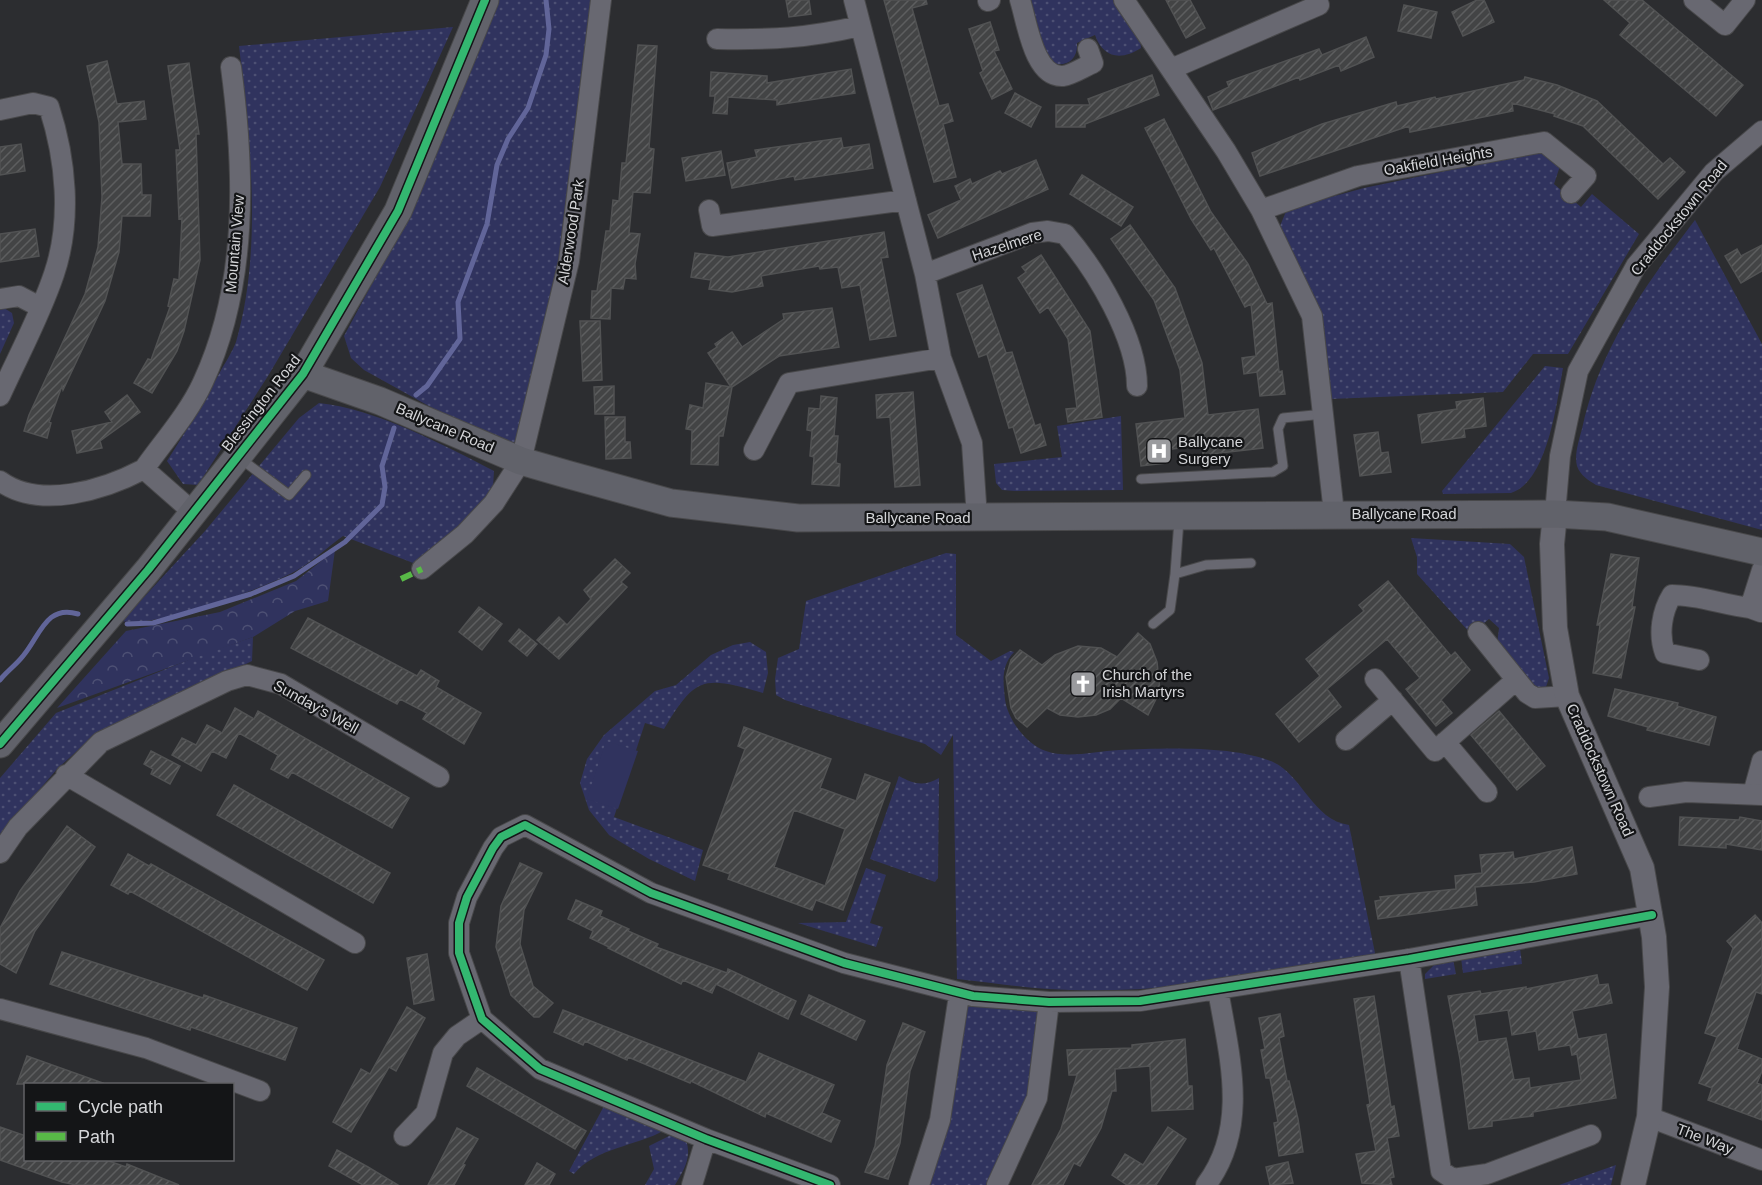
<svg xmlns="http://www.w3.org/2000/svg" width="1762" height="1185" font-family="Helvetica,sans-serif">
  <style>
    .grass { fill: url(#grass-dots) }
    .forest { fill: url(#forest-crowns) }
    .garden { fill: #30335e }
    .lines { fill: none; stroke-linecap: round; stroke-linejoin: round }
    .stream { stroke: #616599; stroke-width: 5 }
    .building { fill: url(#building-hatch); stroke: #515253; stroke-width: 1.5; fill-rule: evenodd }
    .service-casing { stroke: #48484a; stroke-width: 11 }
    .minor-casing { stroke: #48484a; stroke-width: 22 }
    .tertiary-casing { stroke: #48484a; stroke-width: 26 }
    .secondary-casing { stroke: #48484a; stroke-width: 29 }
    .service { stroke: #686871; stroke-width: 9 }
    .minor { stroke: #686871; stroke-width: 20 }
    .tertiary { stroke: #686871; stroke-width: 24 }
    .secondary { stroke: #61626a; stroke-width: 27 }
    .quiet { stroke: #58b947; stroke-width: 6; stroke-dasharray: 12 6; stroke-linecap: butt }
    .cycleway-casing { stroke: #141517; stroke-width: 11 }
    .cycleway { stroke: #33b770; stroke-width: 8 }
    .labels { text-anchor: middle; stroke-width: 4.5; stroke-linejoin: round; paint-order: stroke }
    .street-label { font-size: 15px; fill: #d5d6d9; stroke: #141517 }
    .poi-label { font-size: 15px; fill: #d5d6d9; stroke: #141517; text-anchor: start }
  </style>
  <defs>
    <pattern id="grass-dots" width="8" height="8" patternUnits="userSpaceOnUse" patternTransform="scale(1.5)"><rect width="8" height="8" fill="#30335e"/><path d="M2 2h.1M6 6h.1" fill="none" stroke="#4d5074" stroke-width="1.8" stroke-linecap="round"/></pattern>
    <pattern id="forest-crowns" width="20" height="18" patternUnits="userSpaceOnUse" patternTransform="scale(1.5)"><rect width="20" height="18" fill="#30335e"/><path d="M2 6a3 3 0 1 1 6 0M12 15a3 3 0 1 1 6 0" fill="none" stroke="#4d5074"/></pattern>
    <pattern id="building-hatch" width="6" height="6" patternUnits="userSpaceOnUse" patternTransform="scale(1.5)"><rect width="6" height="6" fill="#434445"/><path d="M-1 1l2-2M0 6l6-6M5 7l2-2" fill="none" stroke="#5d5e5f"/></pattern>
  </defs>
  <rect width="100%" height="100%" fill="#2c2d30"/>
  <path class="grass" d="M498 0H597L565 261 515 448 454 420 364 370 351 358 344 336 410 213Z
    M1031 0H1113L1140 39 1141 48C1121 61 1103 58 1095 35L1077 43C1078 58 1069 66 1055 64L1046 57Z
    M453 27 380 187 268 376 198 485 183 484 167 461C185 432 203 404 219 374 224 364 232 353 236 342 263 249 250 140 239 46Z
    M1541 151 1560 166 1554 184 1581 207 1592 194 1639 234 1568 354H1533L1503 392 1330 399 1322 315 1280 226 1287 209 1364 188Z
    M1695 220 1762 344V530L1596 485C1588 480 1580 475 1577 466 1574 455 1579 440 1582 429 1599 349 1646 284 1695 220Z
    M4 308 12 313 14 323 0 354V309Z
    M1545 366 1563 368C1557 401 1548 481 1511 493L1443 494 1442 491Z
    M319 403C376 409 444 445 494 471L492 502 421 566 343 536C326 548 309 565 290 574 258 590 156 628 122 621L205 531 299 418Z
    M1121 416 1123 490 1015 491 1002 490 996 483 994 464 1062 457 1057 426Z
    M1411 538 1510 544 1524 557 1549 678 1546 687C1525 693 1508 659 1497 644L1499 628 1489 619 1471 634 1417 574V557Z
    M946 553 956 554V635L991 661 1010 651 1014 652C1001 666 1003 681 1005 699 1007 718 1026 745 1046 751 1068 759 1096 751 1119 750 1162 748 1234 745 1273 762 1302 775 1313 820 1349 825L1376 958C1268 975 1158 996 1048 989 1018 987 987 982 957 979L953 735 941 755 925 744 785 700 776 695 775 679 778 658 799 649 806 601Z
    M253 637 252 661 87 742 57 769 0 836V778L56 713 201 655Z
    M750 642 766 652 768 673 763 693C704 676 696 675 664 729L645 723 614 817 703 850 695 881 649 859 609 835 589 810 580 783 587 759 604 735 655 691 676 685 711 655 733 645Z
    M899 776C914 784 923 787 939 778L938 878 935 882 870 859Z
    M866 868 886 875 870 923 883 927 876 947 798 923 846 922Z
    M1520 948 1522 964 1463 973 1461 958Z
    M1453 959 1456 974 1425 979V974L1436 963Z
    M967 1004 1041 1011 1030 1095 989 1185H929Z
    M604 1106 665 1130C637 1146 595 1148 574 1174L569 1171Z
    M675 1133 686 1140C692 1158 684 1170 675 1185H645L654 1169 649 1146Z
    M1616 1165 1611 1185H1559Z"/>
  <path class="forest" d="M335 550 328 601 295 611 253 637 57 708 126 631 220 612 296 581Z"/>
  <path class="garden" d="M606 741 638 751 618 809 587 799Z"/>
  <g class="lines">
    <path class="stream" d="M416 395 427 386 460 339 458 302 487 224 497 165 508 139 528 108 546 55 549 29 546 0
      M127 624 153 623 251 594 294 576 345 542 382 505 385 487 382 466 394 428
      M0 680C7 671 16 665 23 656 40 636 46 604 78 614"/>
  </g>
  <path class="building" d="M786 0H809L811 14 789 17Z
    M884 0H926L927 4 912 8 939 106 948 104 953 121 943 124 956 177 934 182Z
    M1166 0H1190L1205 28 1186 38Z
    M1477 0H1484L1494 22 1463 36 1452 12Z
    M1604 0H1642L1743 85 1716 116 1620 35 1630 23Z
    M1404 5 1437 12 1431 38 1398 31Z
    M990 22 999 50 994 51 1012 89 992 99 980 73 983 71 969 29Z
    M1366 37 1374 57 1341 71 1339 65 1300 80 1299 77 1213 110 1208 97 1229 87 1227 82 1319 49 1322 55Z
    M638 45 657 46 649 148 654 149 650 193 633 192 629 233 640 234 635 264 636 279 625 278 623 289 611 288 610 319 591 318 592 291H597L606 231H610L613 200 619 201 622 163H626Z
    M107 61 117 104 144 101 146 119 118 122 122 164H141L142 195H151L150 216H122L119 252 105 301 63 390 62 386 49 422 51 423 47 438 24 431 29 415 85 294 98 247 102 197 99 122 87 66Z
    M189 63 199 134H196L200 260 184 331 177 351 152 393 134 383 148 359 151 360 170 307 168 306 174 279 179 280 182 218 179 219 176 150H180L168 66Z
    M851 69 855 93 777 105V100L728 97 727 114 713 113 715 96H710L711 72 767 76V83Z
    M1152 75 1159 95 1085 124V127H1056V105H1090L1088 99Z
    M1525 77 1557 85 1597 101 1663 164 1670 158 1685 172 1658 199 1583 126 1554 116 1555 114 1512 103 1513 111 1410 132 1409 126 1260 176 1252 153 1322 124 1396 102 1397 106 1435 97 1436 99 1524 80Z
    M1015 93 1041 107 1031 127 1005 113Z
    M1164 119 1211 212 1248 264 1267 304 1272 303 1279 372 1282 371 1285 394 1260 396 1257 372 1244 374 1242 358 1256 356 1251 304 1245 307 1214 248 1211 250 1191 219 1145 128Z
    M841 138 843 148 869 144 873 168 795 180 794 176 732 188 727 163 757 157 755 150Z
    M21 144 25 171 0 175V147Z
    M721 151 725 175 686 181 682 158Z
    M1036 160 1048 189 938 238 928 215 961 200 955 186 970 179 972 184 1000 171 1002 174Z
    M1082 175 1133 207 1121 226 1070 194Z
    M1130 225 1175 288 1202 363 1208 415 1258 409 1263 448 1203 455 1202 445 1165 450 1166 463 1141 466 1136 424 1185 418 1180 370 1154 300 1111 239Z
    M35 229 39 256 0 262V234Z
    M884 232 888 257 881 258 896 336 870 340 860 285 842 288 838 267 820 269 819 266 761 276 763 286 732 292 709 289 711 280 691 277 695 253 728 257Z
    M1762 245V271L1741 283 1725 256 1737 249 1741 256Z
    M1041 255 1090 331 1102 417 1068 422 1066 409 1077 408 1068 339 1048 307 1040 313 1018 278 1026 272 1022 267Z
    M982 285 1006 353 1012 352 1035 426 1040 424 1046 445 1021 453 1013 427 1009 428 987 354 979 357 957 294Z
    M832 308 839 347 779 356 732 387 723 436H719L718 465 691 464 692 430 686 429 690 405 703 408 706 383 731 387 708 353 717 347 715 344 732 332 742 347 784 319 783 314Z
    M580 321H600L602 380 583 381Z
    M614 386V414H595L594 387Z
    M913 392 920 485 895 487 890 417 877 418 876 395Z
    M127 395 140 412 100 441 102 448 77 453 72 431 112 422 105 412Z
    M821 396 837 398 834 436H838L836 463 840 464 839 486 812 484 814 457 810 456 812 431 807 430 809 408 820 409Z
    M1483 398 1486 426 1464 429 1465 437 1422 443 1418 415 1457 409 1456 402Z
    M605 417H625V442H630L631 458 606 459Z
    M1378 432 1381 453 1388 452 1391 472 1360 476 1354 435Z
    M1611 554 1639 558 1632 607H1635L1621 678 1593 673 1600 625H1597Z
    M615 559 630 573 621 582 627 587 559 659 537 640 559 617 567 625 591 599 584 590Z
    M1388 581 1451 656 1455 652 1470 670 1441 700 1452 713 1436 726 1406 689 1420 678 1387 639 1327 689 1341 707 1299 742 1276 714 1320 676 1306 659 1364 611 1359 605Z
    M479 607 502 624 482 650 459 632Z
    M308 618 417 676 421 670 439 681 436 687 481 713 464 744 423 719 427 713 400 699 397 704 291 648Z
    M519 629 537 644 527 656 509 641Z
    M1138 633 1150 644 1157 662 1160 691 1148 715 1121 698 1110 709 1096 715 1078 717 1060 715 1047 708 1027 727 1016 718 1011 708 1006 677 1011 660 1020 650 1042 665 1055 655 1078 646 1101 648 1117 657Z
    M1615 689 1678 703 1677 706 1716 717 1709 745 1647 730 1648 727 1608 716Z
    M235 708 254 719 258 711 409 798 392 828 292 772 288 778 271 769 278 755 239 733 226 758 212 751 201 771 172 755 182 738 196 745 207 725 222 733Z
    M1499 711 1545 766 1517 790 1471 735Z
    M744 727 831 759 820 788 856 801 865 774 890 783 843 910 816 900 812 910 728 879 730 874 703 865 745 749 738 746ZM794 810 845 829 825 886 774 867Z
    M151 751 180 766 170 784 151 774 153 769 144 764Z
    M234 785 390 873 373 903 217 815Z
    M1680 817 1739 820 1740 817 1762 821V850L1726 844V848L1679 845Z
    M67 826 95 847 35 931 16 973 0 964V928L20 891Z
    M1572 847 1577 874 1534 882 1475 887 1477 905 1378 919 1375 901 1381 900 1380 897 1456 889 1455 876 1482 873 1480 855 1513 852 1514 859Z
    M128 854 149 866 151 864 324 960 307 990 130 891 128 894 111 885Z
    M520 863 542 873 524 910 520 944 533 986 553 1003 539 1017H534L511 995 496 947 501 906Z
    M576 900 602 911 600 916 629 929 628 931 658 944 656 947 727 973 728 969 796 1001 788 1019 716 984 712 993 683 980 681 984 608 948 609 947 590 938 593 931 568 919Z
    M1755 915 1762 923V994L1756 992 1737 1049 1762 1059V1071L1757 1083 1762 1085V1120L1708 1100 1712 1088 1699 1083 1717 1037 1705 1033 1733 948 1727 941Z
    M62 952 203 998 204 995 297 1028 285 1060 191 1027 190 1030 50 984Z
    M427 954 434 1000 414 1004 407 958Z
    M1597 975 1599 985 1608 984 1612 1003 1572 1011 1578 1039 1606 1034 1616 1098 1533 1112V1116L1492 1121V1126L1469 1129 1460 1059 1448 996 1480 991 1481 994 1526 987V989ZM1508 1010 1512 1035 1536 1031 1539 1050 1570 1045 1572 1055 1577 1054 1581 1080 1530 1088 1529 1078 1514 1080 1506 1038 1478 1042 1474 1015Z
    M809 995 865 1021 856 1040 801 1014Z
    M1374 996 1391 1107 1394 1106 1399 1136 1387 1138 1394 1177 1390 1178 1392 1185 1362 1183 1356 1154 1376 1151 1367 1105 1370 1104 1354 999Z
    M407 1007 425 1018 396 1071 389 1067 351 1132 333 1122 361 1069 370 1074Z
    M563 1010 746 1082 759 1053 834 1085 822 1113 840 1121 831 1142 766 1113 765 1117 691 1081 690 1083 628 1057 627 1060 585 1041 583 1045 554 1032Z
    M1280 1014 1284 1036 1279 1038 1287 1081H1289L1298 1119 1303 1152 1279 1156 1274 1123 1278 1122 1270 1078H1266L1261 1050 1265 1049 1259 1018Z
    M903 1023 925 1032 910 1071 900 1143 888 1179 865 1172 875 1146 887 1065Z
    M1185 1039 1188 1086H1192L1193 1109 1152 1111 1150 1066 1115 1069 1116 1091H1112L1101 1128 1080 1166 1074 1163 1063 1185H1032L1061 1129 1077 1075H1069L1067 1050 1132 1048V1045Z
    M27 1056 103 1083 102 1084H17Z
    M477 1068 586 1131 575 1149 467 1086Z
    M0 1127 26 1136V1160H106L126 1167 127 1164 179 1185H76L62 1182 0 1160Z
    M1168 1127 1186 1139 1156 1185H1127L1112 1175 1125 1154 1143 1165Z
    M457 1128 478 1139 463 1164 465 1165 454 1185H428Z
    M337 1150 368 1167 398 1185H363L329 1166Z
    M1288 1162 1293 1183 1270 1185 1266 1167Z
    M537 1163 555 1174 549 1185H525Z"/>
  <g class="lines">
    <defs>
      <path id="service" d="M241 459 289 495 306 475
        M1141 479 1273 472 1283 466 1278 429 1283 418 1324 414
        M1179 520 1175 574 1206 565 1251 563
        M1153 624 1170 610 1175 574"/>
      <path id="minor" d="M854 0 925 274 941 358 972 443 977 518
        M1020 0C1027 22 1034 78 1063 76 1072 75 1084 67 1093 63L1088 49
        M1124 0 1226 151 1261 210 1312 316 1334 513
        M1694 0 1725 25 1745 0
        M988 1 990 0
        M717 39C771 40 808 38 860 26
        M1171 69 1319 5 1317 0
        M0 110 33 103 49 107C66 159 72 221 54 274 40 316 18 356 0 396
        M709 210 712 226 906 200
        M1261 210 1358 176 1544 142 1586 176 1571 193
        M925 274 1032 233 1048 231 1065 234C1096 270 1137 338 1137 386
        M0 299 19 296 40 307
        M754 450 789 383 941 358
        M144 469C163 442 189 413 203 382 248 285 245 172 231 67
        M0 481C40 510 104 490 144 469L193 512
        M1555 514 1560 456 1578 371 1636 266 1714 172 1762 131
        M422 569 465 534 494 503 521 461 569 261 601 0
        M1761 612 1750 608 1762 570
        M1478 632 1527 693 1535 698 1567 696
        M1699 660 1665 653C1658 634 1662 611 1672 595 1699 595 1724 605 1750 608
        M1375 679 1435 751 1516 680
        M1346 740 1393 700
        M1445 742 1487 792
        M66 775 355 943
        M1753 794 1762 761
        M1649 797 1686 792 1762 795
        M0 853 18 827 101 742 227 681 247 675 281 684 439 777
        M1409 959 1441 1171 1453 1179 1487 1174 1591 1135
        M0 1009 146 1048 260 1091
        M1649 1117 1762 1160
        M404 1136 426 1113 443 1053 457 1036 482 1019
        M692 1185 706 1139
        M830 1185 706 1139 540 1069 482 1019 459 953V923L467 897 493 848 501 837 525 825 651 893 844 963 973 996 1049 1002 1140 1001 1409 959 1652 915
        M919 1185 940 1120 958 1002 963 994
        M997 1185 1037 1098 1049 1002
        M1206 1185C1250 1127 1229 1055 1218 990"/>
      <path id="tertiary" d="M1555 514 1552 544 1555 628 1567 696 1642 868 1654 937 1657 987 1649 1117 1633 1185"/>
      <path id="secondary" d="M303 374 380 401 521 461 566 474 671 503 798 518 1555 514 1607 517 1762 552
        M0 744 148 570 303 374 398 211 485 0"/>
    </defs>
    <use href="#service" class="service-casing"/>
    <use href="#minor" class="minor-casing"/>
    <use href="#tertiary" class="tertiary-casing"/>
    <use href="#secondary" class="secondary-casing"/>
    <use href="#service" class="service"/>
    <use href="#minor" class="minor"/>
    <use href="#tertiary" class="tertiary"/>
    <use href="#secondary" class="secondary"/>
    <path class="quiet" d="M401 579 422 569"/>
    <defs>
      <path id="cycleway" d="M0 744 148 570 303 374 398 211 485 0
        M830 1185 706 1139 540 1069 482 1019 459 953V923L467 897 493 848 501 837 525 825 651 893 844 963 973 996 1049 1002 1140 1001 1409 959 1652 915"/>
    </defs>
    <use href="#cycleway" class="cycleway-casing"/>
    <use href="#cycleway" class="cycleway"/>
  </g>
  <defs>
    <symbol id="hospital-square" viewBox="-11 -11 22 22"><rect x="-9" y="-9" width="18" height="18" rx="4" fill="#9a9b9e" stroke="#141517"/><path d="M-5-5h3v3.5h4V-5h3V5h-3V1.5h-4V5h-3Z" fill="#fff"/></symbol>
    <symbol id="church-square" viewBox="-11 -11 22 22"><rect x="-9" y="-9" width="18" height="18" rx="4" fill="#9a9b9e" stroke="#141517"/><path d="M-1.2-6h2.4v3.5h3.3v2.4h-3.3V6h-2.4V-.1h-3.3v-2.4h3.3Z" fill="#fff"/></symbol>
  </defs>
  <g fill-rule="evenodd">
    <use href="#hospital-square" x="1144" y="436" width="30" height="30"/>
    <use href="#church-square" x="1068" y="669" width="30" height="30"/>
  </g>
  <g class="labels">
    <g class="street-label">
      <text transform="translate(1438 161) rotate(-10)" y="5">Oakfield Heights</text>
      <text transform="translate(1679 218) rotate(-51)" y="5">Craddockstown Road</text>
      <text transform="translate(571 232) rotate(-81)" y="5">Alderwood Park</text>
      <text transform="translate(235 244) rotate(-85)" y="5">Mountain View</text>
      <text transform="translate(1007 245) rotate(-18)" y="5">Hazelmere</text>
      <text transform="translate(261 403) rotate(-52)" y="5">Blessington Road</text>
      <text transform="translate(445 428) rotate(23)" y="5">Ballycane Road</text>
      <text x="1404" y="519">Ballycane Road</text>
      <text x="918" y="523">Ballycane Road</text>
      <text transform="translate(316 707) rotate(29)" y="5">Sunday's Well</text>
      <text transform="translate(1600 770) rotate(66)" y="5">Craddockstown Road</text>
      <text transform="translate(1705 1139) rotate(21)" y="5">The Way</text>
    </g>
    <g class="poi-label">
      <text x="1178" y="447">Ballycane<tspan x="1178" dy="17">Surgery</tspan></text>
      <text x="1102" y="680">Church of the<tspan x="1102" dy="17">Irish Martyrs</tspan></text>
    </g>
  </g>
  <rect x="24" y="1083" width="210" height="78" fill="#141517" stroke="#616265" stroke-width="1.5"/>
  <rect x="36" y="1102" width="30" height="9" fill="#33b770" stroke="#616265" stroke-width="1.5"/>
  <text x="78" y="1113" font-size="18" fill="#d5d6d9">Cycle path</text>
  <rect x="36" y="1132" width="30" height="9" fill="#58b947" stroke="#616265" stroke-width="1.5"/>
  <text x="78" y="1143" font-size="18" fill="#d5d6d9">Path</text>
</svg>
